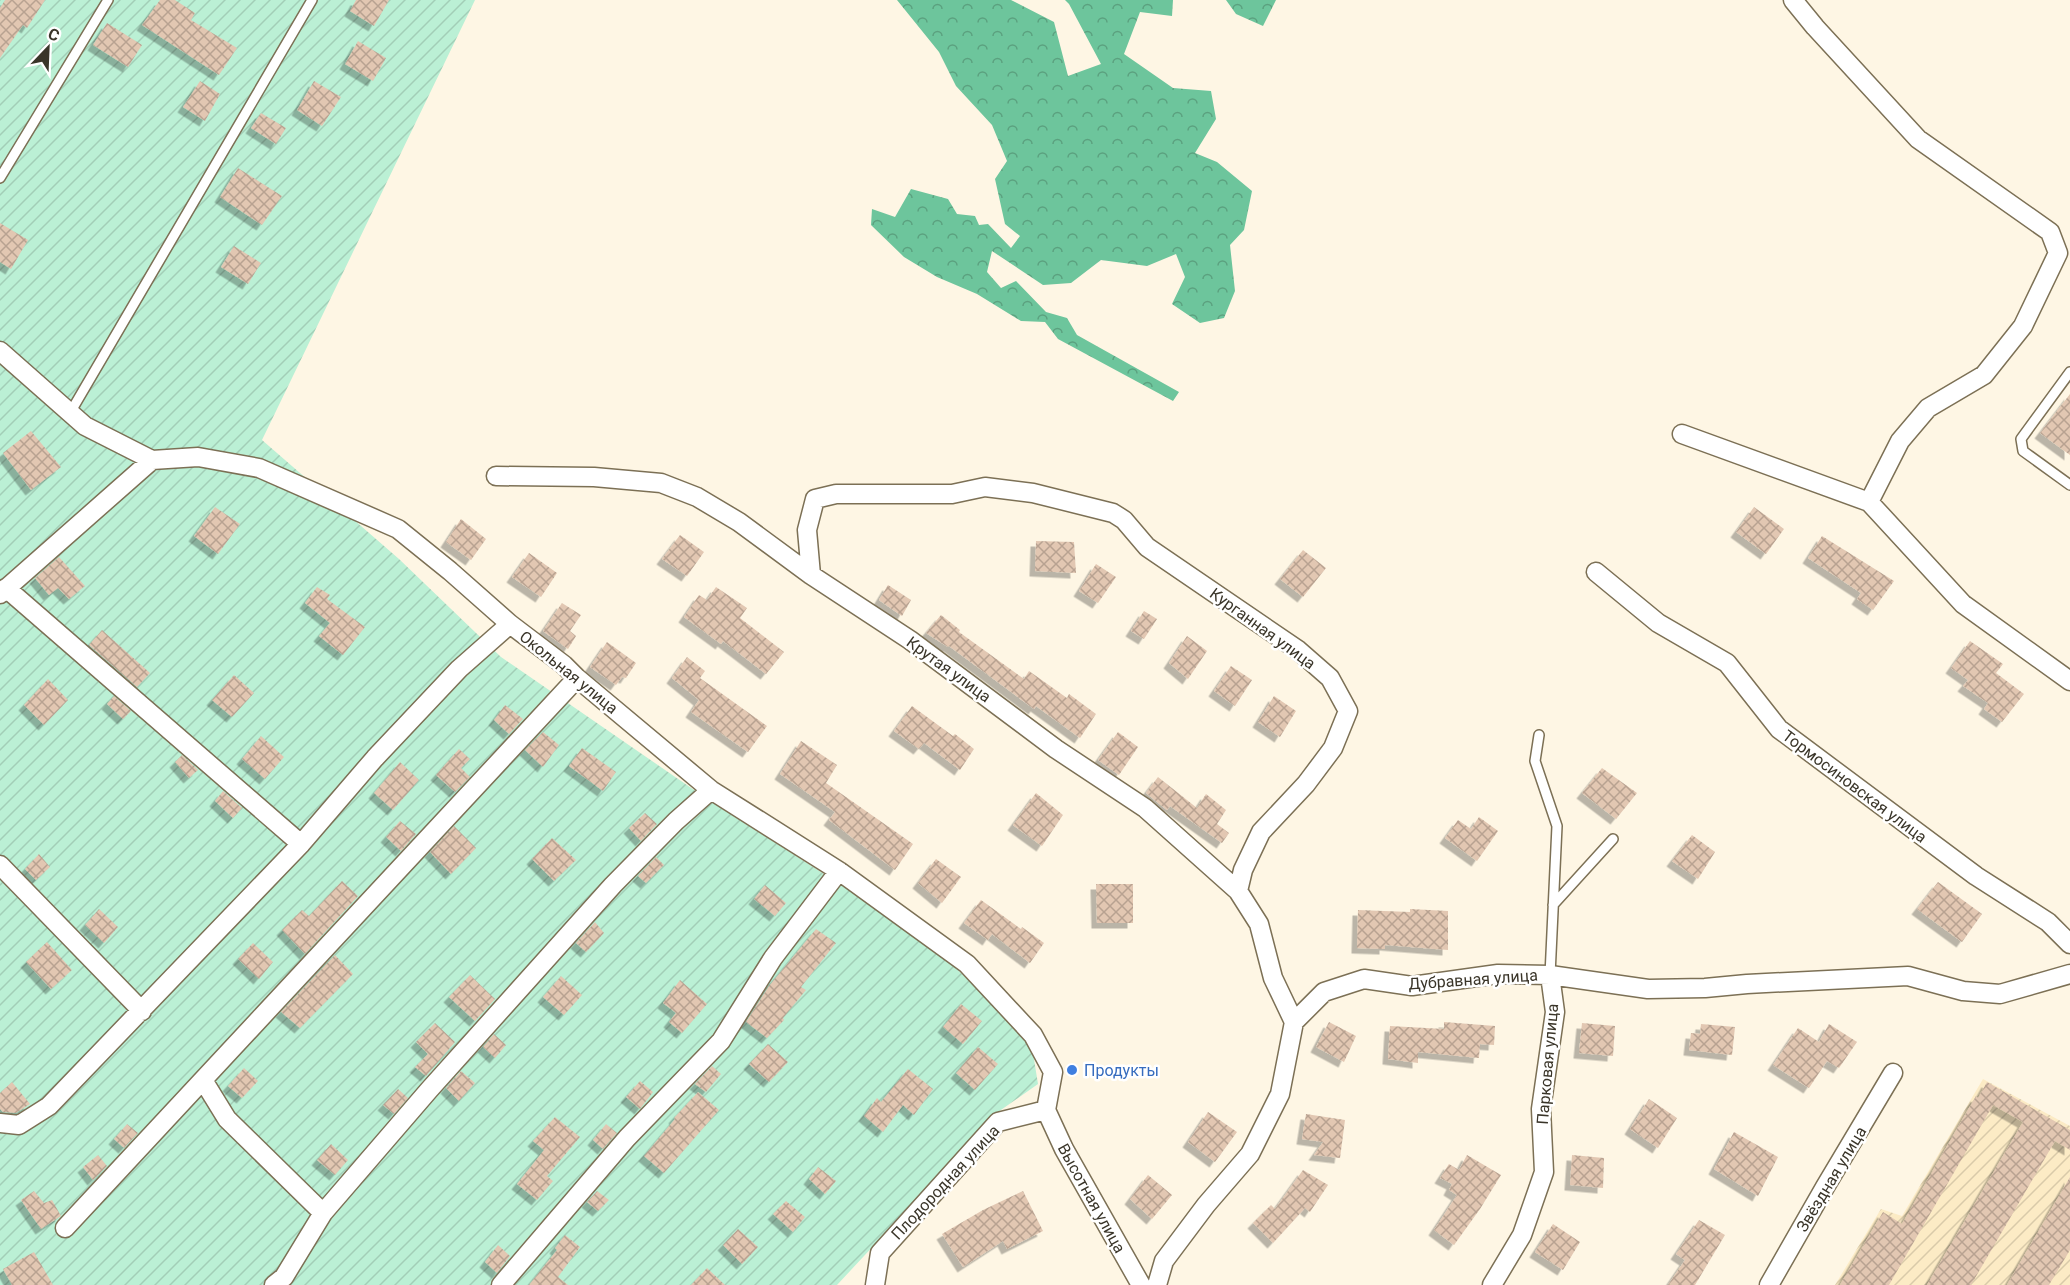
<svg xmlns="http://www.w3.org/2000/svg" width="2070" height="1285" font-family="Roboto,sans-serif">
  <style>
    .industrial { fill: url(#industrial-furrows) }
    .forest { fill: url(#forest-crowns) }
    .garden { fill: url(#garden-furrows) }
    .building { fill: url(#building-cross-hatch); filter: url(#shadow) }
    .lines { fill: none; stroke-linecap: round; stroke-linejoin: round }
    .lane-casing { stroke: #7c7055; stroke-width: 12 }
    .street-casing { stroke: #7c7055; stroke-width: 21 }
    .lane { stroke: #fff; stroke-width: 9 }
    .street { stroke: #fff; stroke-width: 18 }
    .shop-dot { fill: #3f7fe0; stroke: #fff; stroke-width: 2 }
    .labels { text-anchor: middle; stroke-width: 5; stroke-linejoin: round; paint-order: stroke }
    .street-label { font-size: 16px; fill: #3a3529; stroke: #fff }
    .shop-label { font-size: 16px; fill: #366cbe; stroke: #fff; text-anchor: start }
  </style>
  <defs>
    <pattern id="industrial-furrows" width="10" height="10" patternUnits="userSpaceOnUse" patternTransform="scale(1.5)"><rect width="10" height="10" fill="#fcebc5"/><path d="M-1 1l2-2M0 10L10 0M9 11l2-2" fill="none" stroke="#d9caa9"/></pattern>
    <pattern id="forest-crowns" width="20" height="18" patternUnits="userSpaceOnUse" patternTransform="scale(1.5)"><rect width="20" height="18" fill="#6dc59c"/><path d="M2 6a3 3 0 1 1 6 0M12 15a3 3 0 1 1 6 0" fill="none" stroke="#5ba17f"/></pattern>
    <pattern id="garden-furrows" width="10" height="10" patternUnits="userSpaceOnUse" patternTransform="scale(1.5)"><rect width="10" height="10" fill="#bbf0d5"/><path d="M-1 1l2-2M0 10L10 0M9 11l2-2" fill="none" stroke="#a2ceb7"/></pattern>
    <pattern id="building-cross-hatch" width="8" height="8" patternUnits="userSpaceOnUse" patternTransform="scale(1.5)"><rect width="8" height="8" fill="#e2c7b2"/><path d="M0 0l8 8M0 8l8-8" fill="none" stroke="#b8a291"/></pattern>
    <filter id="shadow"><feDropShadow dx="-5.5" dy="5.5" stdDeviation="0" flood-color="#0004"/></filter>
  </defs>
  <rect width="100%" height="100%" fill="#fef6e4"/>
  <path class="industrial" d="M1983 1079 2070 1126V1285H1835L1881 1209 1902 1216Z"/>
  <path class="forest" d="M897 0H1011L1054 22 1068 76 1101 64 1069 4 1065 0H1173L1172 16 1140 12 1124 54 1173 88 1211 91 1216 119 1195 153 1217 162 1252 191 1244 230 1230 245 1235 291 1224 318 1200 323 1172 304 1185 277 1176 254 1147 266 1101 260 1071 283 1043 285 992 251 987 272 1001 288 1016 281 1046 312 1067 318 1077 335 1179 392 1173 401 1058 339 1045 322 1021 321 977 294 937 277 904 257 871 225 872 209 895 217 911 189 948 199 957 214 975 216 979 225 988 224 1011 248 1020 236 1005 224 995 179 1007 161 992 125 956 86 939 52Z
    M1226 0H1276L1263 26 1236 14Z"/>
  <path class="garden" d="M0 0H475L262 440 399 559 501 657 713 803 927 940 1031 1041 1038 1084 998 1112 837 1285H0Z"/>
  <path class="building" d="M5 0H45L27 28 23 25 0 58V8Z
    M160 0H175L195 13 191 20 237 48 219 75 142 25Z
    M356 0H389L374 26 350 11Z
    M107 23 142 45 128 67 93 45Z
    M358 41 386 58 373 81 345 64Z
    M200 81 220 94 205 121 183 107Z
    M314 81 341 97 322 126 297 110Z
    M261 113 286 128 276 144 251 128Z
    M238 168 282 196 262 225 220 197Z
    M0 223 28 240 11 269 0 262Z
    M234 246 261 263 248 284 221 267Z
    M2070 394V455L2040 433Z
    M31 431 61 467 31 490 3 453Z
    M215 507 240 524 218 554 194 536Z
    M1754 507 1784 529 1766 554 1736 532Z
    M461 519 486 539 471 560 446 542Z
    M680 535 704 552 687 576 662 559Z
    M1822 536 1894 581 1873 610 1857 599 1861 593 1808 558Z
    M1036 541 1074 542 1076 573 1035 571Z
    M1303 550 1326 568 1303 597 1280 579Z
    M529 553 557 573 541 597 512 577Z
    M59 557 85 586 69 599 58 588 49 595 35 578Z
    M1096 564 1116 577 1098 603 1079 591Z
    M888 585 911 600 902 616 879 600Z
    M317 587 330 595 327 599 365 627 343 655 319 636 330 623 305 603Z
    M716 587 747 608 740 618 784 652 766 674 723 641 721 644 684 617 699 595 707 600Z
    M562 603 581 615 570 631 576 636 568 649 543 631Z
    M1144 611 1157 619 1144 639 1131 631Z
    M941 615 960 630 959 632 1024 679 1029 671 1067 698 1069 694 1096 714 1080 738 1036 706 1034 709 949 646 948 647 926 633Z
    M102 630 150 673 137 687 89 645Z
    M1187 636 1207 651 1188 679 1169 663Z
    M1970 641 2003 664 1996 673 2024 694 2002 722 1984 709 1988 703 1963 686 1968 680 1951 668Z
    M607 642 636 663 626 678 622 677 616 685 590 667Z
    M687 657 705 671 700 678 767 726 748 752 691 712 699 700 672 678Z
    M1231 666 1252 680 1235 706 1214 691Z
    M234 675 254 693 232 717 212 700Z
    M48 679 68 700 44 725 24 705Z
    M114 696 131 711 123 719 107 704Z
    M1274 696 1296 711 1280 737 1258 722Z
    M505 705 523 719 509 734 494 720Z
    M912 706 953 736 955 734 974 749 960 770 924 743 919 749 894 731Z
    M543 732 559 745 543 767 525 750Z
    M1118 732 1138 747 1119 775 1098 760Z
    M261 736 284 757 265 779 242 759Z
    M801 741 837 765 826 783 913 844 895 870 829 820 835 812 780 774Z
    M582 748 616 772 603 791 569 766Z
    M459 749 470 759 461 768 470 777 455 792 436 775Z
    M182 755 198 770 189 778 175 762Z
    M400 762 419 780 393 810 374 793Z
    M1602 768 1637 793 1616 819 1582 793Z
    M1158 777 1197 808 1206 794 1226 810 1217 824 1229 833 1222 843 1170 806 1167 810 1146 793Z
    M223 791 242 808 233 818 215 801Z
    M1036 793 1063 815 1042 846 1013 825Z
    M645 813 657 824 641 841 629 828Z
    M1479 817 1498 831 1477 861 1445 838 1458 820 1471 829Z
    M400 821 416 834 401 851 386 837Z
    M454 826 476 848 451 874 430 852Z
    M1692 835 1715 852 1698 879 1672 861Z
    M552 838 576 860 554 881 532 859Z
    M39 854 50 867 36 880 25 869Z
    M656 857 664 865 646 883 638 876Z
    M936 859 961 877 942 903 918 883Z
    M342 881 358 896 305 954 282 930 302 910 309 916Z
    M1938 882 1982 914 1962 942 1917 909Z
    M1096 884H1133V923H1097Z
    M765 885 786 903 775 916 754 899Z
    M981 900 1021 929 1022 927 1044 943 1030 963 992 934 988 940 964 923Z
    M99 909 118 927 104 943 85 925Z
    M1410 909 1448 911V950L1385 945V949L1357 948 1358 910 1410 912Z
    M595 922 604 933 586 952 576 943Z
    M816 929 836 943 801 987 806 990 783 1018 784 1020 767 1038 746 1022 769 986Z
    M47 942 72 970 51 989 26 962Z
    M253 943 273 962 259 979 238 959Z
    M335 955 353 974 300 1028 281 1012Z
    M470 975 495 999 475 1021 449 997Z
    M561 976 582 995 564 1015 543 997Z
    M680 980 707 1004 682 1033 669 1022 676 1013 663 1003Z
    M961 1004 982 1021 963 1044 943 1027Z
    M1329 1022 1356 1036 1344 1062 1316 1047Z
    M1444 1022 1495 1026 1494 1045 1480 1044 1479 1058 1418 1052V1063L1388 1059 1390 1026 1444 1029Z
    M435 1023 455 1042 426 1076 415 1067 428 1054 416 1042Z
    M1582 1023 1615 1026 1613 1056 1579 1053Z
    M1701 1024 1735 1027 1732 1055 1689 1050 1691 1033 1700 1034Z
    M1829 1024 1857 1042 1839 1068 1827 1061 1809 1088 1773 1065 1798 1028 1819 1042Z
    M494 1034 506 1045 495 1058 483 1047Z
    M768 1044 788 1062 769 1082 749 1064Z
    M978 1047 998 1064 975 1090 956 1073Z
    M712 1066 721 1074 706 1092 695 1084Z
    M244 1068 258 1081 242 1098 228 1086Z
    M908 1069 933 1089 914 1115 903 1105 883 1132 864 1116 877 1098 881 1102Z
    M461 1071 475 1083 459 1101 446 1088Z
    M640 1081 653 1092 640 1109 626 1097Z
    M12 1082 30 1104 16 1113 3 1112 0 1109V1093Z
    M1987 1082 2070 1130V1150L2055 1141 1971 1285H1927L2023 1122 1993 1105 1889 1285H1840L1883 1212 1902 1224 1976 1096 1978 1098Z
    M398 1089 408 1098 394 1114 383 1105Z
    M698 1092 719 1110 664 1173 644 1156 675 1119 674 1118Z
    M1649 1099 1677 1118 1658 1148 1630 1129Z
    M1208 1112 1237 1132 1215 1162 1188 1142Z
    M1306 1114 1345 1120 1340 1158 1314 1155 1323 1142 1302 1139Z
    M555 1117 580 1137 547 1176 553 1181 537 1200 517 1184 544 1150 533 1141Z
    M127 1124 138 1133 124 1148 114 1139Z
    M606 1124 617 1133 603 1149 593 1140Z
    M1734 1132 1778 1157 1758 1196 1714 1169Z
    M331 1144 348 1160 335 1175 317 1160Z
    M98 1155 107 1166 93 1180 83 1167Z
    M1467 1155 1501 1175 1480 1209 1454 1245 1434 1230 1457 1195 1449 1190 1452 1184 1440 1178 1449 1164 1459 1170Z
    M1572 1155 1604 1158 1603 1188 1570 1185Z
    M818 1167 836 1181 825 1194 809 1179Z
    M1303 1170 1328 1185 1310 1212 1305 1208 1273 1243 1253 1223 1271 1205 1275 1209Z
    M1148 1175 1172 1195 1152 1219 1130 1199Z
    M2070 1177V1250L2049 1285H2007Z
    M34 1191 44 1203 52 1200 61 1216 41 1229 21 1200Z
    M597 1191 609 1200 598 1211 587 1202Z
    M1023 1191 1043 1231 1007 1249 1003 1241 963 1267 942 1234 983 1210Z
    M786 1201 805 1217 793 1232 773 1214Z
    M1699 1220 1725 1235 1695 1285H1668L1685 1260 1676 1254Z
    M1553 1224 1580 1242 1563 1270 1535 1252Z
    M738 1229 758 1247 742 1264 723 1245Z
    M565 1235 580 1247 558 1277 568 1285H529L557 1250 555 1248Z
    M498 1245 510 1256 497 1273 485 1262Z
    M34 1252 53 1285H12L3 1269Z
    M707 1268 725 1285H691Z"/>
  <g class="lines">
    <defs>
      <path id="lane" d="M0 178 108 0
        M2070 372 2021 439 2023 451 2070 485
        M70 413 312 0
        M1539 735 1535 761 1557 826 1550 975
        M1553 905 1613 839"/>
      <path id="street" d="M1793 0 1815 27 1918 139 2050 232 2058 253 2023 326 1984 375 1928 408 1900 441 1869 502
        M0 351 85 426 152 460 198 457 259 468 398 529 450 571 510 624 564 665 577 678 711 790 839 871 967 964 1033 1035 1053 1072 1046 1110
        M1682 434 1869 502 1963 604 2070 681
        M496 476 594 477 661 483 697 497 739 522 811 575 910 640 1056 749 1145 808 1238 891 1259 924 1273 978 1294 1022
        M1596 572 1658 623 1727 663 1779 729 1976 876 2048 922 2070 944
        M811 575 807 530 815 499 836 494H952L985 487 1033 493 1113 513 1124 520 1147 547 1298 650 1330 678 1348 711 1333 748 1306 784 1261 832 1243 870 1238 891
        M6 588 301 844
        M0 594 152 460
        M0 865 142 1011
        M203 1080 227 1119 323 1213
        M1046 1110 1064 1149 1141 1285
        M0 1123 19 1125 49 1106 301 844 375 758 459 669 510 624
        M65 1228 577 678
        M274 1285 284 1277 323 1213 429 1090 613 885 676 821 711 790
        M501 1285 627 1138 721 1041 773 958 839 871
        M875 1285 880 1253 998 1122 1046 1110
        M1157 1285 1164 1261 1206 1205 1250 1154 1280 1094 1294 1022 1324 992 1364 979 1412 986 1498 974 1550 975 1648 989 1705 988 1747 984 1908 976 1963 991 2000 994 2070 974
        M1492 1285 1522 1235 1544 1172 1541 1109 1555 1012 1550 975
        M1769 1285 1825 1187 1893 1073"/>
    </defs>
    <use href="#lane" class="lane-casing"/>
    <use href="#street" class="street-casing"/>
    <use href="#lane" class="lane"/>
    <use href="#street" class="street"/>
  </g>
  <circle class="shop-dot" cx="1072" cy="1070" r="6"/>
  <g class="labels">
    <g class="street-label">
      <text transform="translate(1263 628) rotate(36)" y="6">Курганная улица</text>
      <text transform="translate(949 669) rotate(36)" y="6">Крутая улица</text>
      <text transform="translate(569 672) rotate(39)" y="6">Окольная улица</text>
      <text transform="translate(1855 786) rotate(37)" y="6">Тормосиновская улица</text>
      <text transform="translate(1473 979) rotate(-4)" y="6">Дубравная улица</text>
      <text transform="translate(1547 1064) rotate(-85)" y="6">Парковая улица</text>
      <text transform="translate(1831 1179) rotate(-59)" y="6">Звёздная улица</text>
      <text transform="translate(945 1182) rotate(-47)" y="6">Плодородная улица</text>
      <text transform="translate(1092 1198) rotate(61)" y="6">Высотная улица</text>
    </g>
    <g class="shop-label">
      <text x="1084" y="1076">Продукты</text>
    </g>
  </g>
  <g transform="translate(48 48) rotate(23)" stroke="#ffffff" stroke-width="4.5" paint-order="stroke">
  <path d="M0-4.5L10 22L0 15L-10 22Z" fill="#3a3529"/>
  <text y="-9" font-size="16" font-weight="bold" text-anchor="middle" fill="#3a3529">С</text>
  </g>
</svg>
